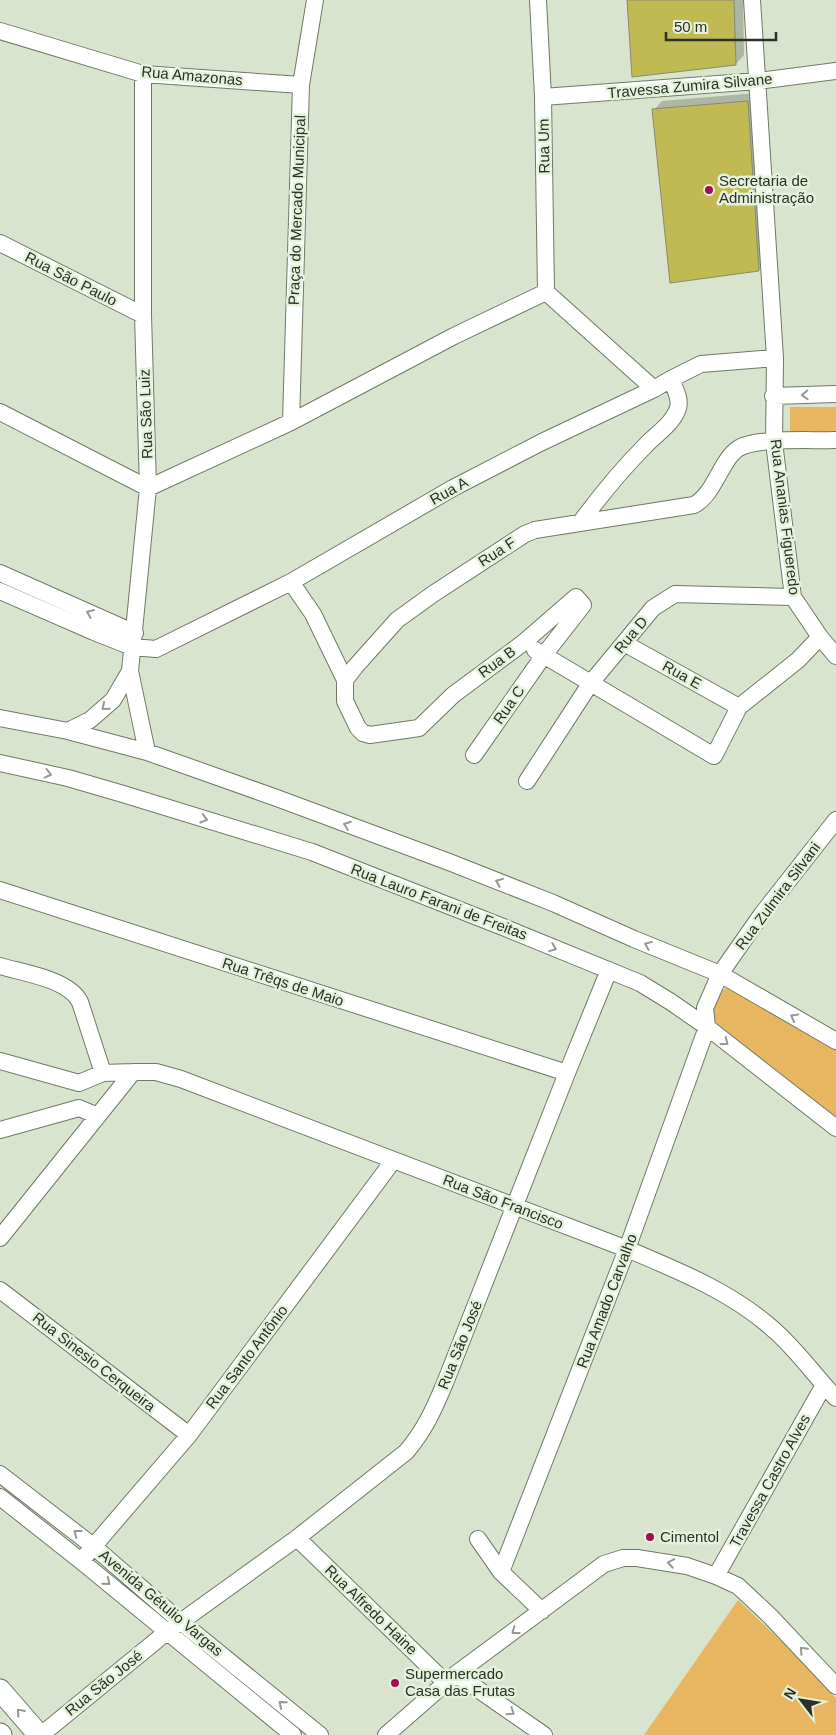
<svg xmlns="http://www.w3.org/2000/svg" width="836" height="1735" font-family="Helvetica,sans-serif">
  <style>
    .green { fill: #e8b661 }
    .shadow { fill: #0003 }
    .building { fill: #c1b952; stroke: #8a8972 }
    .lines { fill: none; stroke-linecap: round; stroke-linejoin: round }
    .minor-casing { stroke: #6f7a66; stroke-width: 18 }
    .major-casing { stroke: #6f7a66; stroke-width: 23 }
    .minor { stroke: #fff; stroke-width: 16 }
    .major { stroke: #fff; stroke-width: 21 }
    .oneway { stroke: #969894 }
    .poi-dot { fill: #a10c50; stroke: #e5f2db; stroke-width: 2 }
    .labels { text-anchor: middle; stroke-width: 5; stroke-linejoin: round; paint-order: stroke }
    .street-label { font-size: 15px; fill: #2c3028; stroke: #e5f2db }
    .poi-label { font-size: 15px; fill: #2c3028; stroke: #e5f2db; text-anchor: start }
  </style>
  <rect width="100%" height="100%" fill="#d8e4ce"/>
  <path class="green" d="M790 407H836V441H790Z
    M729 986 836 1048V1117L712 1020 717 994Z
    M738 1600 798 1657 836 1698V1735H644Z"/>
  <path class="shadow" d="M629 0H743L744 55 736 64Z
    M757 93 768 261 759 270 654 110 662 101Z"/>
  <path class="building" d="M627 0H734L736 65 632 77Z
    M748 101 759 271 670 283 652 109Z"/>
  <g class="lines">
    <defs>
      <path id="minor" d="M538 0 543 97 546 292
        M752 0 775 358 774 442 793 597 820 637 836 656
        M0 31 143 74 301 85
        M143 74V315L148 488 130 671 147 752
        M543 97 758 81 836 71
        M0 243 143 315
        M546 292 654 389
        M773 396 836 394
        M0 412 148 488 291 422 454 336 546 292
        M291 422 301 85 315 0
        M580 523C600 496 621 470 645 446 656 434 673 424 678 408 681 398 674 388 671 379
        M0 573 135 633
        M291 582 313 614 345 680
        M0 591 94 632 132 647 156 649 291 582 453 488 542 442 654 389 671 379 701 364 775 358
        M624 643 739 707
        M535 650 714 756 739 707 798 660 820 637
        M0 718 68 731 147 752 274 797 449 862 553 903 634 939 720 974 836 1041
        M68 731 90 720 113 700 130 671
        M474 755 544 655 583 605 576 597 523 643 453 695 419 728 370 735 363 733 358 728 345 701V680L355 667 397 620 433 594 525 534 535 530 694 505C710 496 716 477 726 462 729 457 734 451 739 448 758 437 813 441 836 440
        M0 763 68 778 123 794 312 852 503 927 640 983 671 1002 707 1027 836 1128
        M527 781 590 684 653 608 675 594 793 597
        M0 890 567 1073
        M0 966C23 973 69 979 80 1002L103 1073
        M0 1061 79 1083 103 1073 133 1072H156L181 1079 627 1249C679 1271 732 1292 774 1330 796 1349 816 1377 836 1398
        M0 1130 79 1108 98 1116
        M0 1238 133 1072
        M0 1290 189 1435
        M0 1474 93 1546 181 1622 320 1735
        M0 1497 81 1561 293 1735
        M297 1538 446 1683
        M478 1539 501 1572 542 1611
        M81 1561 189 1435 393 1161
        M501 1572 627 1249 707 1027 705 1008 720 974 762 914 836 820
        M716 1576 824 1385
        M456 1674 544 1735
        M41 1735 168 1631 297 1538 406 1452C425 1430 434 1409 445 1383L567 1073 609 970
        M386 1735 456 1674 604 1564 623 1558H637L687 1566 716 1576 738 1586 770 1616 836 1686"/>
      <path id="major" d="M0 1690 39 1735
        M0 1734 1 1735"/>
    </defs>
    <use href="#minor" class="minor-casing"/>
    <use href="#major" class="major-casing"/>
    <use href="#minor" class="minor"/>
    <use href="#major" class="major"/>
  </g>
  <defs><path id="oneway-chevron" d="M-2-3.5L2.5 0L-2 3.5" fill="none" stroke-width="1.6" stroke-linecap="round" stroke-linejoin="round" transform="scale(1.25)"/></defs>
  <g class="oneway">
    <use href="#oneway-chevron" transform="translate(805 395) rotate(178)"/>
    <use href="#oneway-chevron" transform="translate(90 613) rotate(-156)"/>
    <use href="#oneway-chevron" transform="translate(105 707) rotate(139)"/>
    <use href="#oneway-chevron" transform="translate(48 774) rotate(14)"/>
    <use href="#oneway-chevron" transform="translate(204 819) rotate(17)"/>
    <use href="#oneway-chevron" transform="translate(347 825) rotate(-160)"/>
    <use href="#oneway-chevron" transform="translate(499 882) rotate(-158)"/>
    <use href="#oneway-chevron" transform="translate(648 945) rotate(-158)"/>
    <use href="#oneway-chevron" transform="translate(553 948) rotate(22)"/>
    <use href="#oneway-chevron" transform="translate(794 1017) rotate(-150)"/>
    <use href="#oneway-chevron" transform="translate(725 1042) rotate(38)"/>
    <use href="#oneway-chevron" transform="translate(77 1533) rotate(-143)"/>
    <use href="#oneway-chevron" transform="translate(671 1563) rotate(-170)"/>
    <use href="#oneway-chevron" transform="translate(107 1582) rotate(39)"/>
    <use href="#oneway-chevron" transform="translate(515 1631) rotate(143)"/>
    <use href="#oneway-chevron" transform="translate(803 1650) rotate(-133)"/>
    <use href="#oneway-chevron" transform="translate(282 1704) rotate(-141)"/>
    <use href="#oneway-chevron" transform="translate(20 1712) rotate(-131)"/>
    <use href="#oneway-chevron" transform="translate(511 1712) rotate(35)"/>
  </g>
  <g class="poi-dot">
    <circle cx="709" cy="190" r="5"/>
    <circle cx="650" cy="1537" r="5"/>
    <circle cx="395" cy="1683" r="5"/>
  </g>
  <g class="labels">
    <g class="street-label">
      <text transform="translate(192 76) rotate(5)" y="5">Rua Amazonas</text>
      <text transform="translate(690 86) rotate(-5)" y="5">Travessa Zumira Silvane</text>
      <text transform="translate(544 146) rotate(-91)" y="5">Rua Um</text>
      <text transform="translate(297 210) rotate(-88)" y="5">Praça do Mercado Municipal</text>
      <text transform="translate(71 279) rotate(27)" y="5">Rua São Paulo</text>
      <text transform="translate(146 414) rotate(-92)" y="5">Rua São Luiz</text>
      <text transform="translate(449 491) rotate(-29)" y="5">Rua A</text>
      <text transform="translate(785 517) rotate(83)" y="5">Rua Ananias Figueredo</text>
      <text transform="translate(497 552) rotate(-33)" y="5">Rua F</text>
      <text transform="translate(631 635) rotate(-50)" y="5">Rua D</text>
      <text transform="translate(497 662) rotate(-37)" y="5">Rua B</text>
      <text transform="translate(682 675) rotate(29)" y="5">Rua E</text>
      <text transform="translate(509 705) rotate(-55)" y="5">Rua C</text>
      <text transform="translate(778 896) rotate(-53)" y="5">Rua Zulmira Silvani</text>
      <text transform="translate(439 902) rotate(21)" y="5">Rua Lauro Farani de Freitas</text>
      <text transform="translate(283 982) rotate(18)" y="5">Rua Trêqs de Maio</text>
      <text transform="translate(503 1202) rotate(21)" y="5">Rua São Francisco</text>
      <text transform="translate(607 1301) rotate(-69)" y="5">Rua Amado Carvalho</text>
      <text transform="translate(460 1345) rotate(-68)" y="5">Rua São José</text>
      <text transform="translate(247 1357) rotate(-53)" y="5">Rua Santo Antônio</text>
      <text transform="translate(94 1362) rotate(38)" y="5">Rua Sinesio Cerqueira</text>
      <text transform="translate(770 1481) rotate(-61)" y="5">Travessa Castro Alves</text>
      <text transform="translate(161 1603) rotate(40)" y="5">Avenida Gétulio Vargas</text>
      <text transform="translate(371 1610) rotate(44)" y="5">Rua Alfredo Haine</text>
      <text transform="translate(104 1683) rotate(-39)" y="5">Rua São José</text>
    </g>
    <g class="poi-label">
      <text x="719" y="186">Secretaria de<tspan x="719" dy="17">Administração</tspan></text>
      <text x="660" y="1542">Cimentol</text>
      <text x="405" y="1679">Supermercado<tspan x="405" dy="17">Casa das Frutas</tspan></text>
    </g>
  </g>
  <g transform="translate(801 1700) rotate(301)" stroke="#e5f2db" stroke-width="4" paint-order="stroke">
  <path d="M0-4L9 19L0 12L-9 19Z" fill="#2c3028"/>
  <text y="-8" font-size="14" font-weight="bold" text-anchor="middle" fill="#2c3028">N</text>
  </g>
  <path d="M666 32v8h110v-8" fill="none" stroke="#2c3028" stroke-width="2.5"/>
  <text x="674" y="32" font-size="15" fill="#2c3028" stroke="#e5f2db" stroke-width="4" paint-order="stroke">50 m</text>
</svg>
